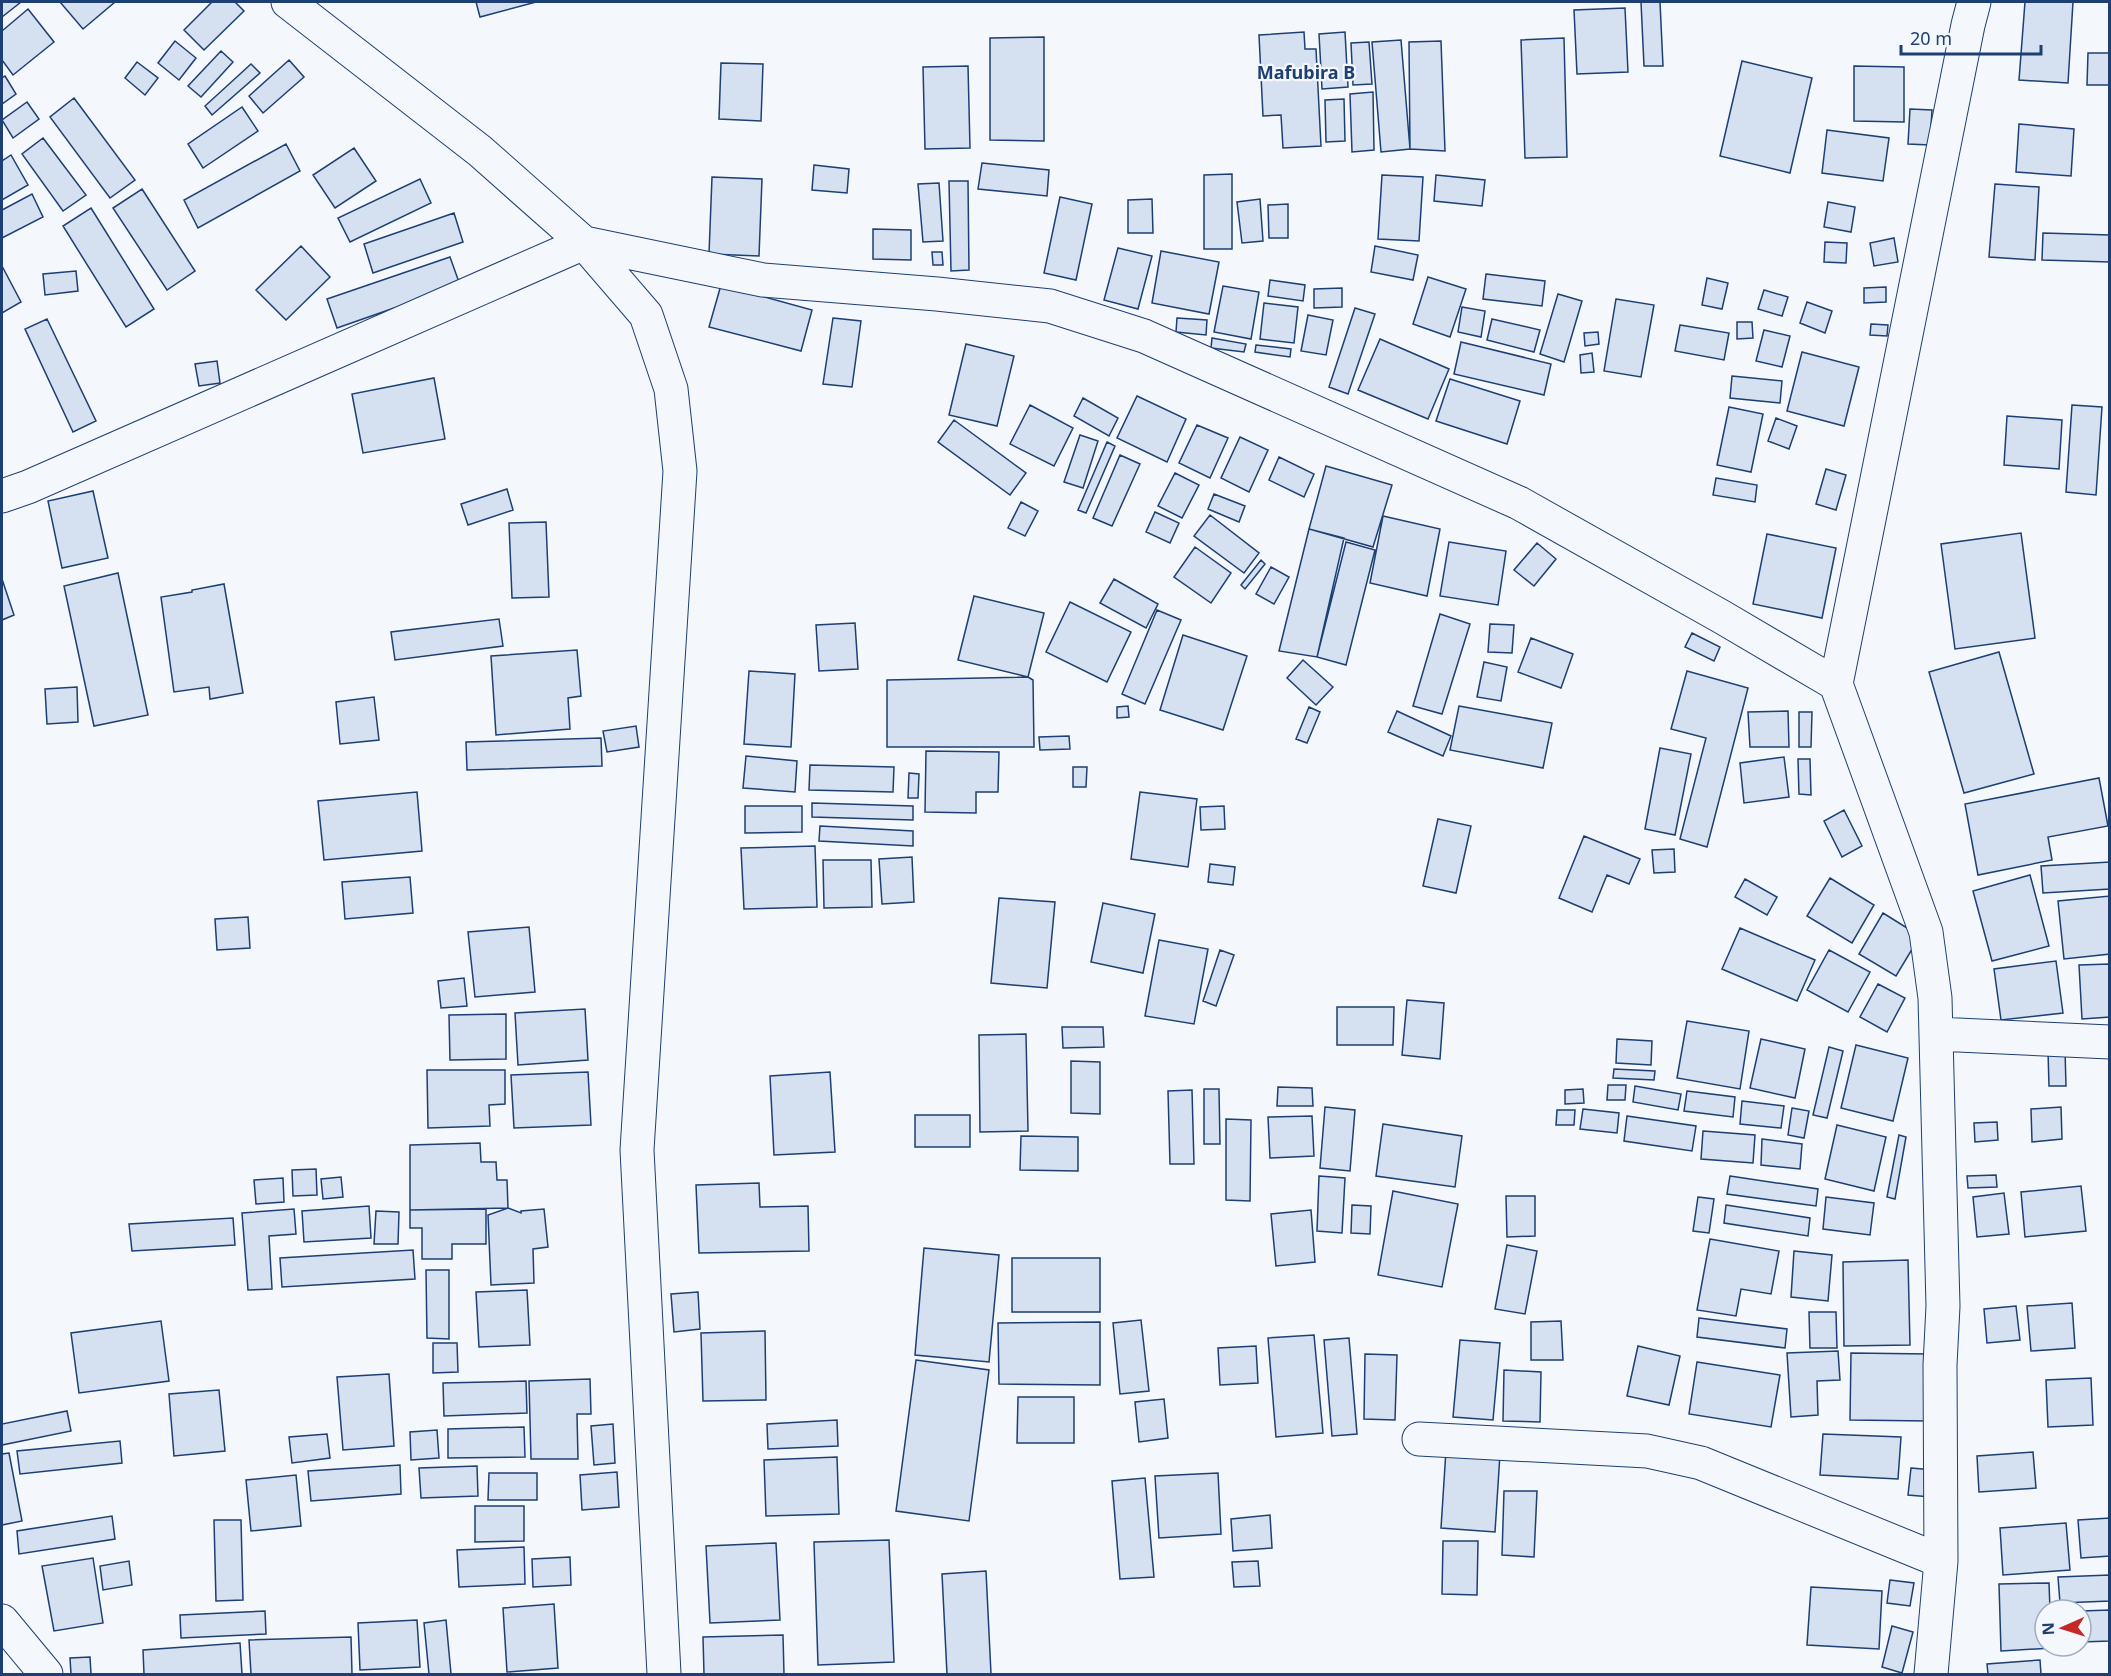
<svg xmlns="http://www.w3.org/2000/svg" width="2111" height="1676" font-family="'Noto Sans',sans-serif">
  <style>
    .building { fill: #d5e0f0; stroke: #1d3f73; stroke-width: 1.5 }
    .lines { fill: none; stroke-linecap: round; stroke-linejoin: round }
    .street-casing { stroke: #1d3f73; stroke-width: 35 }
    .street { stroke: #f4f7fb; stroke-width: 33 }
    .labels { text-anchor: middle; stroke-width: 4.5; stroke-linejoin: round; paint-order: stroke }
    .quarter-label { font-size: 18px; font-weight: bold; fill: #1d3f73; stroke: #f4f7fb }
  </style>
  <rect width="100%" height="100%" fill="#f4f7fb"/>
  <path class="building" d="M2 2H21L2 17Z
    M60 2H115L83 29Z
    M212 2H235L244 11 204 50 184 30Z
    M476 2H536L480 17Z
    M1641 2H1660L1663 66H1644Z
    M2025 2H2073L2068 83 2019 80Z
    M1625 8 1628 72 1577 74 1574 10Z
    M28 9 54 42 13 75 2 60V31Z
    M1304 32 1305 49H1316L1321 146 1283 148 1281 115 1263 116 1259 35Z
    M1345 32 1348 87 1322 89 1319 34Z
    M1044 37V141L990 140V38Z
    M1564 38 1567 157 1525 158 1521 40Z
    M1401 40 1410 149 1381 152 1372 42Z
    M175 41 196 58 179 80 158 63Z
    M1441 41 1445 151 1410 149 1409 42Z
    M1369 42 1372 84 1353 85 1351 43Z
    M221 51 233 62 201 97 188 86Z
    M2088 53H2110V85H2087Z
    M289 60 304 77 263 113 249 96Z
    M1742 61 1812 78 1790 173 1720 156Z
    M137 62 158 78 145 95 125 78Z
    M721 63 763 64 761 121 719 119Z
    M251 64 260 73 212 115 205 106Z
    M968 66 970 148 925 149 923 67Z
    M1854 66 1904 67V122L1854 121Z
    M5 76 16 94 2 104V78Z
    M1373 92 1374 150 1352 152 1350 94Z
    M74 98 135 180 110 198 50 117Z
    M1344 99 1345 141 1326 142 1325 100Z
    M27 102 39 119 13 138 2 120Z
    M242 107 258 131 203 168 188 144Z
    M1910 109 1932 110 1930 145 1908 144Z
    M2019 124 2074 129 2071 176 2016 172Z
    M1827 130 1889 138 1883 181 1822 173Z
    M43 138 86 195 63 211 22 154Z
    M286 144 300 171 198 228 184 200Z
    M354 148 376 181 335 208 313 175Z
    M11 155 28 185 2 200V161Z
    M982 163 1049 170 1047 196 978 189Z
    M814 165 849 169 847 193 812 190Z
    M1232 174V249H1204V175Z
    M1382 175 1423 177 1419 241 1378 239Z
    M1436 175 1485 180 1482 206 1434 201Z
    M712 177 762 179 759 256 709 254Z
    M420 179 431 203 350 242 338 218Z
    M949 181H968L969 270 951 271Z
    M939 183 943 241 923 242 918 184Z
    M1995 184 2039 187 2035 260 1989 257Z
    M142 189 195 271 167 290 113 208Z
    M32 194 43 217 2 238V210Z
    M1060 197 1092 204 1076 280 1044 273Z
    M1152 199 1153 233H1128V200Z
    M1260 199 1263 241 1242 243 1237 202Z
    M1828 202 1855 207 1851 232 1824 227Z
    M1288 204V238H1269L1268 205Z
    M91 208 154 309 126 327 63 226Z
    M454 213 463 242 373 273 364 244Z
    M873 229 911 230V260L873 259Z
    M2043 233 2110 235V262L2042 260Z
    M1894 238 1898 262 1874 266 1870 243Z
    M1825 242 1847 243 1846 263 1824 262Z
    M301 246 330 277 286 320 256 290Z
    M1375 246 1418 255 1413 280 1371 272Z
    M1118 248 1152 256 1138 309 1104 300Z
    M1161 251 1219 262 1209 314 1152 303Z
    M932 252H942L943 265H933Z
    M450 257 460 285 337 328 327 299Z
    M2 266 21 302 2 313Z
    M76 271 78 291 45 295 43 274Z
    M1486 274 1545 281 1542 306 1483 299Z
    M1428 277 1466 289 1450 337 1413 324Z
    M1707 278 1728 283 1722 309 1702 305Z
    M1270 280 1305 285 1303 301 1268 296Z
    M721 285 812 310 801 351 709 327Z
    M1223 286 1259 292 1251 339 1214 332Z
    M1886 287V302L1864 303V288Z
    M1342 288V307L1314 308V289Z
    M1764 290 1788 297 1782 316 1758 309Z
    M1558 294 1582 301 1564 362 1540 354Z
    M1616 299 1654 305 1641 377 1604 371Z
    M1807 302 1832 311 1825 333 1800 323Z
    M1264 303 1298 307 1294 343 1260 339Z
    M1462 307 1485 311 1481 337 1458 332Z
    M1355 308 1375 314 1348 394 1329 387Z
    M1308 315 1333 320 1326 355 1301 351Z
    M833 318 861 321 852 387 823 384Z
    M1177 318 1207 320 1206 335 1176 332Z
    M47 319 96 421 73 432 25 329Z
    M1492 319 1540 330 1534 352 1487 340Z
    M1737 322H1752L1753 338 1737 339Z
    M1871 324 1888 325 1887 336 1870 335Z
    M1680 325 1729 333 1724 360 1675 351Z
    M1764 330 1790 336 1782 367 1756 361Z
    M1598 332 1599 344 1585 346 1584 333Z
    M1212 338 1246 344 1244 352 1211 348Z
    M1380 339 1449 369 1428 419 1358 390Z
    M1461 342 1551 364 1544 395 1454 374Z
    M966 344 1014 356 997 426 949 415Z
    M1256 345 1291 349 1290 357 1255 352Z
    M1802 352 1859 367 1844 426 1787 411Z
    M1592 353 1594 372 1581 373 1580 355Z
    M217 361 220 383 199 386 195 364Z
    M1732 376 1782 381 1780 403 1730 398Z
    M434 378 445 439 363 453 352 394Z
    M1450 379 1520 401 1507 444 1436 421Z
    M1137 396 1186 419 1167 462 1117 438Z
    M1083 398 1118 418 1109 436 1074 416Z
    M1030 405 1073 428 1054 466 1010 444Z
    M2072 405 2102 407 2096 495 2066 492Z
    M1729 407 1763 414 1751 472 1717 465Z
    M2007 416 2062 420 2059 469 2004 465Z
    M1776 418 1797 426 1789 449 1768 441Z
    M954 420 1026 473 1010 495 938 442Z
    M1197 425 1228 438 1210 478 1179 463Z
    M1080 435 1098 441 1083 488 1064 482Z
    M1240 437 1268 450 1249 492 1221 478Z
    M1107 442 1115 446 1086 513 1078 510Z
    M1120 455 1140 464 1112 526 1093 518Z
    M1279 457 1314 474 1304 497 1269 480Z
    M1326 466 1392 485 1373 547 1309 529Z
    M1826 469 1846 475 1836 510 1816 504Z
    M1175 473 1199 485 1182 518 1158 506Z
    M1716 478 1757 485 1755 502 1713 495Z
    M507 489 513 510 468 525 461 504Z
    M93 491 108 558 62 568 48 501Z
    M1214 494 1245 506 1239 522 1208 509Z
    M1021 502 1038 511 1025 536 1008 528Z
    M1155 512 1179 523 1170 543 1146 532Z
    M1210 515 1259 553 1244 573 1194 536Z
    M1383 516 1440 529 1427 596 1370 583Z
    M546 522 549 597 512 598 509 523Z
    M1309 529 1344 538 1317 657 1279 651Z
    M2021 533 2035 638 1955 649 1941 544Z
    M1767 534 1836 548 1822 618 1753 604Z
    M1346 542 1375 550 1346 665 1317 657Z
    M1449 542 1506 551 1498 605 1440 596Z
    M1537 543 1556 559 1534 586 1514 570Z
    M1195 547 1231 573 1211 603 1174 577Z
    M1261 560 1265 564 1245 589 1241 585Z
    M1271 567 1289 577 1274 604 1256 594Z
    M118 573 148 715 94 726 64 586Z
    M2 579 14 615 2 620Z
    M1114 579 1158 604 1146 628 1100 603Z
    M224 584 243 693 210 699 209 687 174 692 161 597 192 592V590Z
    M974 596 1044 613 1028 677 958 660Z
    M1070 602 1131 632 1107 682 1046 652Z
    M1157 610 1181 620 1145 704 1122 694Z
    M1440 614 1470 624 1442 714 1413 706Z
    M499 619 503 646 395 660 391 632Z
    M855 623 858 669 819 671 816 625Z
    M1490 624 1514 625 1512 653 1488 652Z
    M1692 633 1720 647 1714 661 1685 647Z
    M1183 635 1247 656 1223 730 1160 710Z
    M1531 638 1573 654 1561 688 1518 672Z
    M577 650 581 696 568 698 570 729 496 735 491 656Z
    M1999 652 2034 774 1964 793 1929 672Z
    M1303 660 1333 687 1316 705 1287 678Z
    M1484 662 1507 667 1501 701 1477 697Z
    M749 671 795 674 791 747 744 744Z
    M1687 671 1748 688 1707 847 1680 839 1706 738 1671 729Z
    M1028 677 1033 680 1034 747H887V680Z
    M77 687 78 722 47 724 45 689Z
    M374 697 379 740 340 744 336 702Z
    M1128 706 1129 717 1117 718V707Z
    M1459 706 1552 723 1543 768 1450 750Z
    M1309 707 1320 712 1307 743 1296 739Z
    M1397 711 1451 736 1443 756 1388 732Z
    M1788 711 1789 747H1750L1748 712Z
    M1799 712H1812L1811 747H1799Z
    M636 726 639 747 607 752 603 731Z
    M1069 736 1070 749 1040 750 1039 737Z
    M601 738 602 766 467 770 466 742Z
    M1660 748 1691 754 1675 835 1645 829Z
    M926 751 999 752 998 792H976V813L925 812Z
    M746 756 797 761 795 792 743 788Z
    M1784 757 1789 797 1744 803 1740 763Z
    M1798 759H1810L1811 795 1799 794Z
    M810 765 894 767 893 792 809 790Z
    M1073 767H1087L1086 787H1073Z
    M909 773 919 774 918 798H908Z
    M2099 778 2108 826 2048 837 2052 860 1978 875 1965 804Z
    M417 792 422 851 324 860 318 801Z
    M1140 792 1197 799 1188 867 1131 859Z
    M812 803 913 806V820L812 817Z
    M745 806H802V832L745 833Z
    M1224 806 1225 829 1201 830 1200 807Z
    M1844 810 1862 846 1842 857 1824 821Z
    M1438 819 1471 826 1456 893 1423 886Z
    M820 826 913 831V846L819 841Z
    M1584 836 1640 859 1629 884 1607 875 1592 912 1559 898Z
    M815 846 817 907 744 909 741 848Z
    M1674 849 1675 872 1654 873 1652 850Z
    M912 857 914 902 882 904 879 859Z
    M823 860H871L872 907 824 908Z
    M2110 862V889L2043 893 2041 866Z
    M1210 864 1235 867 1233 885 1208 882Z
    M2030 875 2049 946 1992 961 1973 891Z
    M410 877 413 913 345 919 342 882Z
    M1830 878 1874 905 1852 943 1807 916Z
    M1745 879 1777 897 1767 915 1735 897Z
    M2110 896V954L2064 959 2058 901Z
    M999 898 1055 902 1047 988 991 983Z
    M1103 903 1155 914 1143 973 1091 962Z
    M1883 913 1920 936 1896 976 1859 954Z
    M248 917 250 948 217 950 215 919Z
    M529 927 535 992 475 997 468 932Z
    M1740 928 1815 960 1797 1001 1722 969Z
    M1159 940 1208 949 1194 1024 1145 1016Z
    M1220 950 1234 955 1216 1006 1203 1001Z
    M1829 950 1870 972 1848 1012 1807 990Z
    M2056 961 2063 1013 2001 1020 1994 969Z
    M2110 964V1017L2082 1019 2079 965Z
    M464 978 467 1006 441 1008 438 981Z
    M1878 984 1905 998 1887 1032 1860 1017Z
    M1407 1000 1444 1003 1440 1059 1402 1055Z
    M1337 1007H1394L1393 1045H1337Z
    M585 1009 588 1060 518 1065 515 1013Z
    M506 1014V1059L450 1060 449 1015Z
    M1687 1021 1749 1031 1740 1089 1677 1078Z
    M1062 1027H1103L1104 1047 1063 1048Z
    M1026 1034 1028 1131 980 1132 979 1035Z
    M1617 1039 1652 1041 1651 1065 1616 1063Z
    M1761 1039 1805 1049 1795 1098 1750 1088Z
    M1856 1045 1908 1058 1893 1121 1841 1108Z
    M1829 1047 1843 1051 1827 1118 1813 1115Z
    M2065 1050 2066 1086H2049L2048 1051Z
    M1071 1061 1100 1062V1114L1071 1113Z
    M1614 1069 1655 1071 1654 1080 1613 1078Z
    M427 1070H505V1104L489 1105 490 1126 428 1128Z
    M588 1072 591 1125 514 1128 511 1075Z
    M830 1072 835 1152 774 1155 770 1076Z
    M1608 1085H1626L1625 1100H1607Z
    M1635 1086 1681 1094 1678 1110 1633 1102Z
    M1278 1087 1312 1088 1313 1106H1277Z
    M1204 1089H1219L1220 1144H1204Z
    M1583 1089 1584 1103 1565 1104V1090Z
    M1192 1090 1194 1164H1170L1168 1091Z
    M1687 1091 1735 1097 1733 1117 1684 1111Z
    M1742 1101 1784 1106 1781 1128 1740 1124Z
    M1325 1107 1355 1110 1350 1171 1320 1168Z
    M2061 1107 2062 1139 2032 1142 2031 1109Z
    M1792 1108 1809 1111 1804 1138 1788 1135Z
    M1583 1109 1619 1113 1617 1133 1580 1129Z
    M1557 1110H1575L1574 1125H1556Z
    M915 1115H970V1147H915Z
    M1312 1116 1314 1156 1270 1158 1268 1117Z
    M1627 1116 1696 1126 1692 1151 1624 1141Z
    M1226 1119 1251 1120 1250 1201 1226 1200Z
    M1997 1122 1998 1140 1975 1142 1974 1123Z
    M1383 1124 1462 1136 1455 1187 1376 1176Z
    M1837 1125 1886 1137 1874 1191 1825 1179Z
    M1703 1131 1755 1135 1753 1163 1701 1159Z
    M1899 1135 1906 1137 1895 1199 1887 1197Z
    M1021 1136 1078 1137V1171L1020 1170Z
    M1762 1139 1802 1144 1800 1169 1761 1165Z
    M480 1143 481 1162H496L497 1180H507L508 1208 410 1210V1145Z
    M316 1169 317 1195 293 1196 292 1170Z
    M1996 1175 1997 1187 1968 1188 1967 1176Z
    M1319 1176 1345 1178 1342 1233 1317 1231Z
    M1730 1176 1818 1189 1816 1206 1727 1194Z
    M341 1177 343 1197 323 1199 321 1179Z
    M283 1178 284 1202 256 1204 254 1180Z
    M759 1183 760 1207 808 1206 809 1251 699 1253 696 1185Z
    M2081 1186 2086 1231 2025 1237 2021 1192Z
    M1393 1191 1458 1204 1442 1287 1378 1275Z
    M2004 1193 2009 1234 1977 1237 1973 1197Z
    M1506 1196H1535V1236L1507 1237Z
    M1698 1197 1714 1199 1709 1233 1693 1231Z
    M1826 1197 1874 1203 1870 1235 1823 1229Z
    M1352 1205 1371 1206 1370 1234 1351 1233Z
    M1726 1205 1810 1218 1808 1236 1724 1223Z
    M369 1206 371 1238 304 1242 302 1211Z
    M508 1208 521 1213V1211L544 1209 548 1247 533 1249 534 1283 491 1285 488 1215Z
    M294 1209 296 1234 269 1236 272 1289 248 1290 242 1213Z
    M486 1209V1244H452V1259H422V1228H410V1210Z
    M1311 1210 1315 1262 1276 1266 1271 1214Z
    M376 1211 399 1212 398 1244H374Z
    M233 1218 235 1245 132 1251 129 1224Z
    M1710 1239 1779 1251 1771 1294 1741 1289 1736 1316 1697 1310Z
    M1507 1245 1537 1251 1525 1314 1495 1309Z
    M924 1248 999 1255 989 1362 915 1355Z
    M413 1250 415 1279 282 1287 280 1258Z
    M1794 1251 1832 1255 1828 1301 1791 1297Z
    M1012 1258H1100V1312H1012Z
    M1908 1260 1910 1345 1844 1346 1843 1262Z
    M426 1270H449V1339L427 1338Z
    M527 1290 530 1345 479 1347 476 1292Z
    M698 1292 700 1329 674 1332 671 1294Z
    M2072 1303 2075 1348 2031 1351 2027 1306Z
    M2016 1306 2020 1340 1987 1343 1984 1309Z
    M1809 1312H1836L1837 1348H1810Z
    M1699 1318 1787 1329 1785 1348 1697 1337Z
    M1141 1320 1149 1391 1120 1394 1113 1323Z
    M161 1321 169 1381 79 1393 71 1333Z
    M1561 1321 1563 1360H1531V1322Z
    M1100 1322V1385L999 1384 998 1323Z
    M765 1331 766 1400 703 1401 701 1333Z
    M1314 1335 1323 1433 1276 1437 1268 1338Z
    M1349 1338 1357 1434 1332 1436 1324 1340Z
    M1460 1340 1500 1343 1493 1420 1453 1417Z
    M433 1343H457L458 1372 433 1373Z
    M1256 1346 1258 1383 1220 1385 1218 1348Z
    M1638 1346 1680 1356 1669 1405 1627 1396Z
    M1838 1351 1840 1380 1817 1381 1818 1415 1791 1417 1787 1353Z
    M1851 1353 1929 1354 1928 1421 1850 1420Z
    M1365 1354 1397 1355 1395 1420 1364 1419Z
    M916 1360 989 1370 969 1521 896 1511Z
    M1697 1362 1780 1375 1771 1427 1689 1414Z
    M1504 1370 1541 1372 1540 1422 1503 1421Z
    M389 1374 394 1446 343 1450 337 1377Z
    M2091 1378 2093 1425 2048 1427 2046 1380Z
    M590 1379 591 1414H577L578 1459H531L529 1381Z
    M526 1381 527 1413 444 1416 443 1383Z
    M219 1390 225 1451 174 1456 169 1394Z
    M1018 1397H1074V1443H1017Z
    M1164 1399 1168 1438 1139 1442 1135 1402Z
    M67 1411 71 1431 2 1445V1424Z
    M837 1420 838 1446 768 1449 767 1424Z
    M613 1424 615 1463 594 1465 591 1426Z
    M524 1427 525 1457 448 1458V1429Z
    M437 1430 439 1458 411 1460 410 1432Z
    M327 1434 330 1458 292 1463 289 1437Z
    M1823 1434 1901 1437 1898 1479 1820 1475Z
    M120 1441 122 1463 20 1474 17 1451Z
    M1446 1450 1500 1454 1495 1532 1441 1528Z
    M2033 1452 2036 1488 1979 1492 1977 1456Z
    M9 1453 22 1521 2 1525V1454Z
    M837 1457 839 1514 766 1516 764 1460Z
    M400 1465 401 1494 311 1501 308 1471Z
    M477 1466 478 1496 421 1498 419 1468Z
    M1911 1468 1934 1470 1931 1497 1908 1495Z
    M617 1472 619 1507 582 1510 580 1475Z
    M489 1473H537V1500H488Z
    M1218 1473 1221 1534 1159 1538 1155 1476Z
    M296 1475 301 1526 251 1531 246 1480Z
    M1145 1478 1154 1577 1120 1579 1112 1481Z
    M1504 1491H1537L1534 1557 1502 1555Z
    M475 1506H524V1541L475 1542Z
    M1270 1515 1272 1548 1233 1551 1231 1519Z
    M112 1516 115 1539 19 1554 17 1531Z
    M2110 1518V1556L2081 1558 2078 1520Z
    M214 1520H241L243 1600 216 1601Z
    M2066 1523 2070 1570 2003 1575 2000 1528Z
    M889 1540 894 1662 818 1665 814 1542Z
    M1443 1541H1478L1477 1595 1442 1594Z
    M776 1543 780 1620 710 1623 706 1546Z
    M524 1547 525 1584 459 1587 457 1550Z
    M570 1557 571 1585 533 1587 532 1559Z
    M93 1558 103 1623 54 1631 42 1566Z
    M129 1561 132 1585 103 1590 100 1566Z
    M1258 1561 1260 1586 1234 1587 1232 1562Z
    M986 1571 991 1674H947L942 1574Z
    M2110 1575V1601L2060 1603 2058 1577Z
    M1890 1580 1914 1583 1910 1606 1887 1603Z
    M2049 1583 2050 1610H2045V1646H2052V1648L2001 1651 1999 1584Z
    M1811 1587 1882 1591 1879 1649 1807 1645Z
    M554 1604 558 1668 507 1672 503 1608Z
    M2110 1610V1641L2081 1642V1611Z
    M265 1611 266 1634 181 1638 180 1615Z
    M417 1620 420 1667 360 1670 358 1623Z
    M446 1620 451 1674H429L424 1623Z
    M1892 1626 1913 1632 1902 1673 1882 1667Z
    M783 1635 784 1674H704L703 1637Z
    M351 1637 352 1674H251L249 1640Z
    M240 1643 242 1674H144L143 1650Z
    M90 1657 91 1674H71L70 1658Z
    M2040 1660 2041 1674H1988L1987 1664Z"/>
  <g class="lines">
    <defs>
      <path id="street" d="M288 2 480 151 584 243 646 315 671 389 680 471 637 1150 664 1674
        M2 496 28 487 584 243 763 280 937 294 1050 306 1144 336 1519 503 1722 617 1836 684
        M1936 1034 2110 1042
        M1419 1439 1647 1451 1701 1463 1941 1561
        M2 1621 46 1674
        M1931 1674 1941 1561 1940 1365 1943 1306 1935 998 1926 932 1836 684 1968 25 1974 2"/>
    </defs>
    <use href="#street" class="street-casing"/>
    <use href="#street" class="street"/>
  </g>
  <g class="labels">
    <g class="quarter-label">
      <text x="1306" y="79">Mafubira B</text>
    </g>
  </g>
  <rect width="2111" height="1676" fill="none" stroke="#1d3f73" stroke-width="6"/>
  <g transform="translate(2063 1628) rotate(267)"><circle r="28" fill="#f4f7fb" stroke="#9eadc5" stroke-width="1.5"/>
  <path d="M0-4.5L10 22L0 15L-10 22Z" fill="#c62828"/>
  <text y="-9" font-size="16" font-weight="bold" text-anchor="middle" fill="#1d3f73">N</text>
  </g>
  <path d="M1901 45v9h140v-9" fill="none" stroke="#1d3f73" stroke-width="3"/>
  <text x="1910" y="45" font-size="18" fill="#1d3f73" stroke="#f4f7fb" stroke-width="4.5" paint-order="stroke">20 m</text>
</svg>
